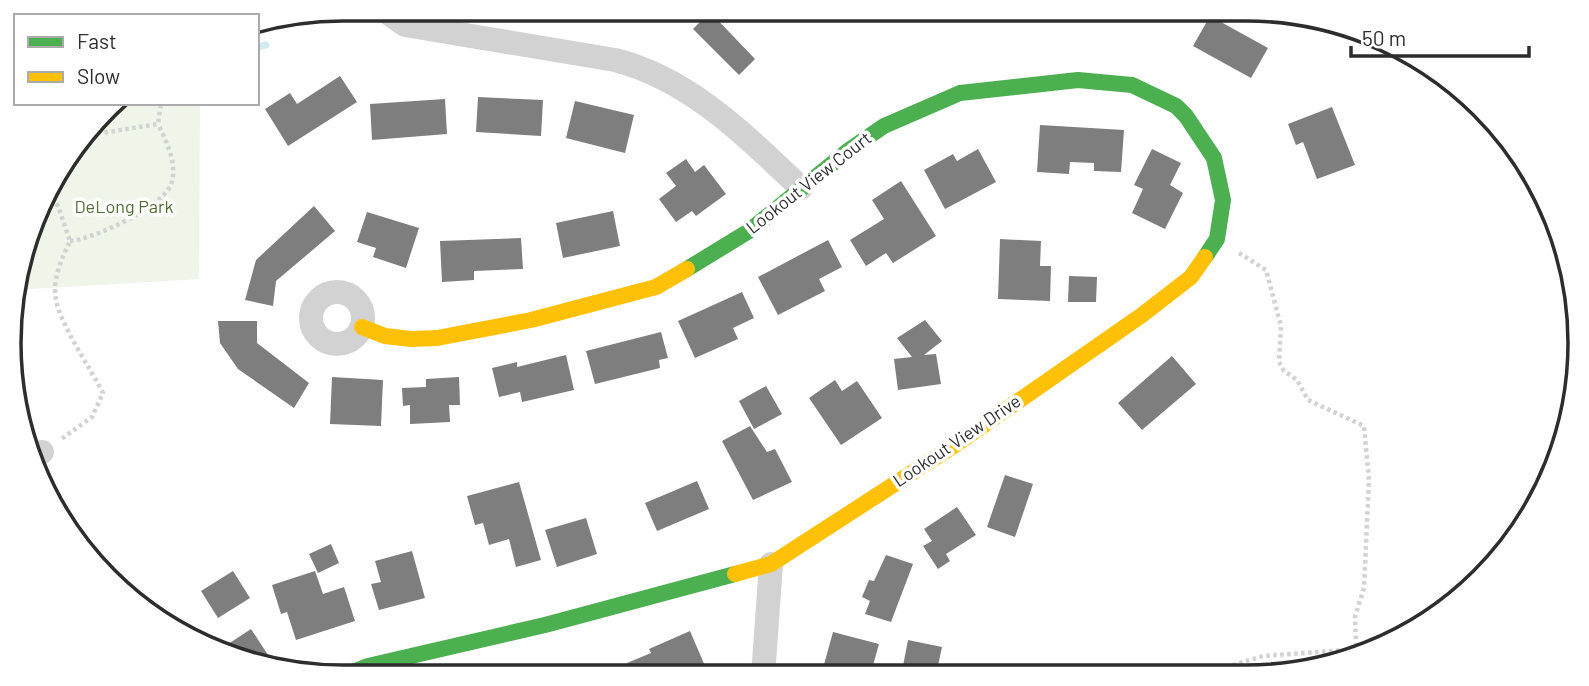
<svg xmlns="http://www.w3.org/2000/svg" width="1589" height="686" font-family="Barlow,sans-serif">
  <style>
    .green { fill: #f0f5ea }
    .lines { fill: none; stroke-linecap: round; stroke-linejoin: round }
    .stream { stroke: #d5e9f3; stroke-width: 7 }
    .building { fill: #7e7e7e }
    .path { stroke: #d2d2d2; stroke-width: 4.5; stroke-dasharray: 3.5 3.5; stroke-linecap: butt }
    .street { stroke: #d2d2d2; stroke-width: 24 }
    .fast { stroke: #4caf50; stroke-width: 16 }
    .slow { stroke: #ffc107; stroke-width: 16 }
    .labels { text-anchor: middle; stroke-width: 7; stroke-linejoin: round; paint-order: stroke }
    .street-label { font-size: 18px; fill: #2d2d2d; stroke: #fff }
    .park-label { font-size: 18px; fill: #516d36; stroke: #fff }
    .rim { fill: none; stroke: #2d2d2d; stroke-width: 3.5 }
  </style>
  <rect width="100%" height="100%" fill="#fff"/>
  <path class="green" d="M113 103H200L199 279 15 290V278L54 176Z"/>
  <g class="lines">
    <path class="stream" d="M257 47 266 45"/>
  </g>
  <path class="building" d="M622 9H649L645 19Z
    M710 12 755 59 739 75 693 29Z
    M1210 16 1268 48 1251 78 1193 46Z
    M340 76 357 102 288 146 265 109 290 93 297 104Z
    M478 97 543 100 541 136 476 132Z
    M445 99 447 134 372 140 370 104Z
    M575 101 634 115 625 153 566 138Z
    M1332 107 1355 165 1317 179 1303 142 1296 145 1288 124Z
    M1040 125 1124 130 1121 172 1094 171V163L1070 162 1069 174 1037 172Z
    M978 149 996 182 945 209 924 170 953 154 957 161Z
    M1152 149 1181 163 1170 185 1183 193 1165 229 1132 213 1143 189 1134 185Z
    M686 159 695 172 704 165 726 194 696 216 692 211 676 222 659 199 676 186 666 173Z
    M901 181 936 236 893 263 886 253 866 266 850 240 884 219 872 200Z
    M314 206 335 231 276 281 273 306 245 300 256 260Z
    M613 211 620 246 563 258 556 223Z
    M367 212 419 228 406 268 373 257 376 248 357 242Z
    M521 238 523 269 474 271V280L442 282 440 241Z
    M1000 239 1041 241 1040 266H1051L1050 301 998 299Z
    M828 240 842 267 819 279 825 291 778 315 758 277Z
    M1069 276 1097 277 1096 302H1068Z
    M742 292 754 318 733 328 738 339 695 358 678 321Z
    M925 320 942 341 924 355 936 354 941 384 898 390 894 359 912 357 897 338Z
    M218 321H257V343L309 383 294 408 238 369 220 343Z
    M661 332 668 358 659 360 660 368 595 384 586 351Z
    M566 355 574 390 522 402 520 392 499 397 492 368 517 362V367Z
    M1172 356 1196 384 1142 430 1118 403Z
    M332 377 383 380 381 426 330 424Z
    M459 377 460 405H449L450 422 410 424V405L403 406 402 388 426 387V379Z
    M835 380 842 391 857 381 882 418 841 445 809 398Z
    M766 386 782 414 754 429 739 401Z
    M750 426 767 452 775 449 792 482 753 500 722 441Z
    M1005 475 1033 484 1015 537 987 527Z
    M697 481 709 509 657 531 645 503Z
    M519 482 541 560 516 567 509 539 489 545 483 523 475 525 467 496Z
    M957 507 976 535 946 554 950 561 938 569 923 546 932 541 924 529Z
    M586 518 597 554 557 567 545 530Z
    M331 544 339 563 318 573 309 554Z
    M412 551 425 598 379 610 371 584 381 582 375 561Z
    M886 555 913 564 891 622 865 614 870 601 862 597 869 580 874 581Z
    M233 571 250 598 218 618 201 591Z
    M315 571 323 594 344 587 355 621 296 640 287 612 281 614 272 585Z
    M251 629 268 655 255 663 235 659 219 650Z
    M690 631 705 666 680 676H632L627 663 651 653 649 649Z
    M833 632 879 644 870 676H851L823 668Z
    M908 640 942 647 936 675H923L902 671Z
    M580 668 584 677H563Z"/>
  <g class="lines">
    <path class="path" d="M91 130 102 133 158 124 161 103
      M47 193 58 206 70 241C62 258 52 279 56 299 59 323 91 369 103 393L92 417 60 440
      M70 241C94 239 166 206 172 182 177 162 166 141 158 124
      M1239 253 1266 270 1281 326 1279 362 1284 371 1297 380 1308 400 1364 426 1369 480 1364 588 1355 617 1356 645 1364 649H1379
      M1199 675 1263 656 1345 650 1356 645"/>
    <path class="street" d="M382 9 405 25 615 60C690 79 746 136 801 188
      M311 318a26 26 0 1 1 52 0a26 26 0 1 1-52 0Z
      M35 457 42 452
      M763 676 771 564"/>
    <path class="fast" d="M687 269 749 231 849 150 884 126 960 93 1078 80 1132 85 1176 106 1186 116 1214 158 1223 200 1217 239 1205 257
      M341 677 368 666 545 625 735 574"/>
    <path class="slow" d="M362 327 385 336 411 339 437 338 531 320 656 287 687 269
      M735 574 771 564 958 443 1142 315 1191 277 1205 257"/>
  </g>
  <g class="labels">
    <g class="street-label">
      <text transform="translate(809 183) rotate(-38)" y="6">Lookout View Court</text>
      <text transform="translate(957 441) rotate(-34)" y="6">Lookout View Drive</text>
    </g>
    <g class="park-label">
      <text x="124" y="213">DeLong Park</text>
    </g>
  </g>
  <path d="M0 0H1589V686H0ZM343 21H1246A322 322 0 0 1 1568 343V343A322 322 0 0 1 1246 665H343A322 322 0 0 1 21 343V343A322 322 0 0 1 343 21Z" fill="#fff" fill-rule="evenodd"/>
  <path class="rim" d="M343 21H1246A322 322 0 0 1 1568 343V343A322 322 0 0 1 1246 665H343A322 322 0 0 1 21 343V343A322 322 0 0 1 343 21Z"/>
  <rect x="14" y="14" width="245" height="91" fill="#ffffff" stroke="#ababab" stroke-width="2"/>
  <rect x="28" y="37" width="35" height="10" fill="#4caf50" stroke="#ababab" stroke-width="2"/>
  <text x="77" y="49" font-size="21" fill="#2d2d2d">Fast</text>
  <rect x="28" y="72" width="35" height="10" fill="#ffc107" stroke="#ababab" stroke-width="2"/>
  <text x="77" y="84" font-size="21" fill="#2d2d2d">Slow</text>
  <path d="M1351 46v10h178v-10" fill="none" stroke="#2d2d2d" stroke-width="3.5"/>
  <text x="1362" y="46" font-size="21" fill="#2d2d2d" stroke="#ffffff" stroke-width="5" paint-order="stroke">50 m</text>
</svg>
